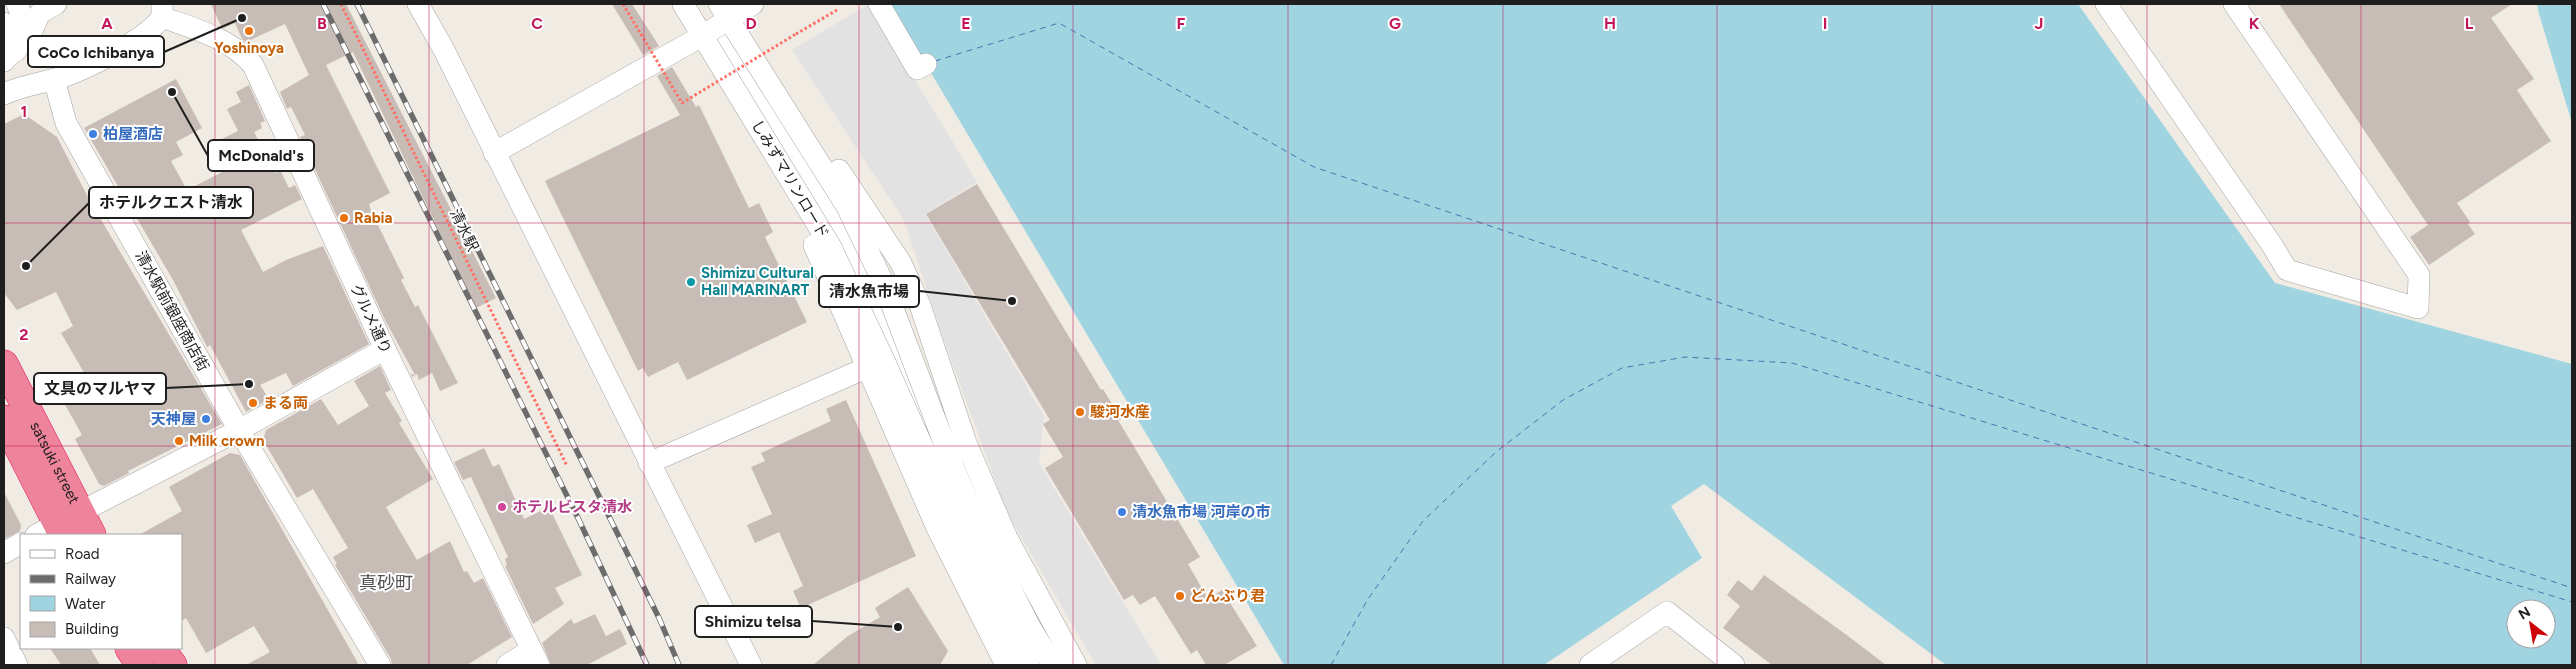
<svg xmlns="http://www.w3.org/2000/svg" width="2576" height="669" font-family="Figtree,'Noto Sans JP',sans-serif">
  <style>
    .parking { fill: #e2e2e2 }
    .water { fill: #a0d4e1; fill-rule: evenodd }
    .pier { fill: #fff }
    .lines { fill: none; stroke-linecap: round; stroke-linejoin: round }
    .ferry { stroke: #407aae; stroke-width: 1; stroke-dasharray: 6 5; stroke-linecap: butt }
    .building { fill: #c8bdb6 }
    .minor-casing { stroke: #a5a5a5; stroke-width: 22 }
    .highway-casing { stroke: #e81664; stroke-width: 29 }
    .path { stroke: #ff7065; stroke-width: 3; stroke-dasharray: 2.5 2.5; stroke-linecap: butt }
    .minor { stroke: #fff; stroke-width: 21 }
    .highway { stroke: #ee849b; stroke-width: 28 }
    .rail-casing { stroke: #6c6c6c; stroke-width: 5.5 }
    .rail { stroke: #fff; stroke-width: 4; stroke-dasharray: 11; stroke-linecap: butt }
    .path-bridge { stroke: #ff7065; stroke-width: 3; stroke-dasharray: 2.5 2.5; stroke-linecap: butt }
    .grid { fill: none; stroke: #c2185b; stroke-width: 1; stroke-opacity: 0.55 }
    .food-dot { fill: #e8710a; stroke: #fff; stroke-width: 2 }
    .shop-dot { fill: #3f7fe0; stroke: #fff; stroke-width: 2 }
    .culture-dot { fill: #0f9aa8; stroke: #fff; stroke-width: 2 }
    .hotel-dot { fill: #d1479c; stroke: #fff; stroke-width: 2 }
    .labels { text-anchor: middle; stroke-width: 4; stroke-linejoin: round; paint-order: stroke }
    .food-label { font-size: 15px; font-weight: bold; fill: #c56008; stroke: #fff; text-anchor: start }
    .shop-label { font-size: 15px; font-weight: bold; fill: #366cbe; stroke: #fff; text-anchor: start }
    .street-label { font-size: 15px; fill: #1e1e1e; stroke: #fff }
    .culture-label { font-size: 15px; font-weight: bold; fill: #0d838f; stroke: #fff; text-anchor: start }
    .hotel-label { font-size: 15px; font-weight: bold; fill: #b23c85; stroke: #fff; text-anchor: start }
    .quarter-label { font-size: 18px; fill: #515151; stroke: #fff }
    .grid-label { font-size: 16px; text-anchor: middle; font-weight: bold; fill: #c2185b; stroke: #fff; stroke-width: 4; stroke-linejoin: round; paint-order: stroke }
    .leader { fill: none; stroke: #1e1e1e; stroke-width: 2 }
    .callout-dot { fill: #1e1e1e; stroke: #fff; stroke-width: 2 }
    .callout { fill: #fff; stroke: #1e1e1e; stroke-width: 2 }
    .callout-label { font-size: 16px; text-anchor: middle; font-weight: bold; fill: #1e1e1e }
  </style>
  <rect width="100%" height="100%" fill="#f0ebe3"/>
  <path class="parking" d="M869 4 977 182 925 214 1044 416 1039 463 1161 665H1096L1007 513 943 337 904 220 792 50Z"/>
  <path class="water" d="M890 4H2078L2275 283 2572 364V665H1946L1704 484 1671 506 1702 558 1544 665H1284ZM2516 609H2546V639H2516Z
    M2537 4H2572V123L2539 14Z"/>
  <path class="pier" d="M728 19 847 207 954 469 1053 665H1029L884 360 702 36Z"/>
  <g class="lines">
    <path class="ferry" d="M935 61 1059 23 1314 167 2572 588
      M1331 665 1368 599 1423 521 1496 452 1563 400 1622 368 1685 357 1792 363 2572 602"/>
  </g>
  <path class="building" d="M211 4H346L496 298 476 308 353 52 326 65 390 193 369 204 371 211 404 278 401 280 415 307 418 305 458 383 440 391 432 373 419 380 417 374 412 377 411 374 415 375 385 320 300 137 305 135 291 107 287 109 280 92 309 75 285 24 246 42 242 39 235 23 224 28 221 26Z
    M612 4H632L659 46 643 55Z
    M2279 4H2512L2491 18 2534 79 2517 90 2551 141 2457 203 2470 222 2468 224 2475 234 2429 265 2410 237 2428 225Z
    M672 67 696 107 699 105 749 208 759 203 773 232 765 237 807 322 687 380 678 362 648 377 643 368 638 371 545 181 680 115 657 76Z
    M176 79 202 128 176 142 183 155 171 161 187 190 234 166 220 140 238 131 227 109 241 102 236 92 249 85 265 121 260 123 262 128 254 132 276 173 280 170 289 188 295 185 302 199 241 230 263 272 286 260 323 246 369 344 293 386 286 373 260 385 269 399 246 412 210 345 207 347 173 280 84 128Z
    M24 114 57 137 90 201 222 424 128 471 129 473 104 486 99 484 75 439 82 435 58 392 86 376 61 333 73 326 56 292 17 310 4 293V124Z
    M977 184 1101 390 1103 389 1121 419 1118 420 1200 557 1188 564 1208 599 1222 590 1257 646 1224 665H1206L1197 650 1191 654 1155 596 1140 605 1133 595 1124 600 1045 468 1063 457 1043 424 1050 420 926 214Z
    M380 366 391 390 385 393 402 421 399 423 433 479 386 507 417 560 450 541 464 572 467 571 474 583 483 578 512 637 467 665H392L391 659 335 565 337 564 333 557 348 548 313 489 297 498 263 440 266 430 321 399 338 425 369 406 354 381Z
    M846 400 916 556 801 608 793 591 803 586 779 532 755 543 747 525 772 514 751 467 765 461 761 453 831 421 826 409Z
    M484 448 493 467 499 464 524 519 549 507 582 575 555 588 564 604 533 624 505 566 507 565 505 559 508 557 471 477 463 480 454 462Z
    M230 453 240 455 359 665H246L270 652 254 626 206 653 186 618 181 621V535H139L182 511 169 487Z
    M4 492 21 525 20 531 4 539Z
    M1764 575 1848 636 1886 665H1772L1723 628 1740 606 1727 595 1738 580 1752 591Z
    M908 587 948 651 940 665H813L848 636 880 617 875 608Z
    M595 614 606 636 620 629 627 644 587 665H551L542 643 571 619 574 624Z
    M50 648H90L100 665H61Z"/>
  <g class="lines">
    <defs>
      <path id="minor" d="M17 4 30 35
        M418 4 444 50 751 665
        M683 4 831 247 884 360 967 546 1029 665
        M719 4 847 207 883 282 954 469 980 528 1030 627 1053 665
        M879 4 917 69 926 64
        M2106 4 2272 245 2287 270 2418 308 2419 275 2234 4
        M162 17C195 29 230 38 253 65L385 349 539 665
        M4 23 16 51
        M4 61 30 35 40 13 56 4
        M54 79 66 123 239 430 380 665
        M4 94C21 86 37 84 56 79 83 71 146 40 162 17V4
        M494 153 702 36 753 4
        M839 170 901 263 920 305 966 443 1007 538 1076 665
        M814 245 937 528 1006 665
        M649 463 866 368
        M36 535 239 430 385 349
        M4 553 21 543
        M4 638 17 665
        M507 665 531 650
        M1590 665 1667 612 1734 665"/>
      <g id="highway">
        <path id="s1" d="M4 364 92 535"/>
        <path d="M4 419 63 535"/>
        <path d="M129 648 140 665"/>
        <path d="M160 648 173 665"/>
      </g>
    </defs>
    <use href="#minor" class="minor-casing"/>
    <use href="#highway" class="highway-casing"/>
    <path class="path" d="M341 4 567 466
      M796 34 837 10"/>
    <use href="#minor" class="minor"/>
    <use href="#highway" class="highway"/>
    <defs>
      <path id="rail" d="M323 4 578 518 647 665
        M357 4 659 618 679 665"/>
    </defs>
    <use href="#rail" class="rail-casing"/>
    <use href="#rail" class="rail"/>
    <path class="path-bridge" d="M623 4 682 103 796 34"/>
  </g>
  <path class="grid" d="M215 4V665M429 4V665M644 4V665M859 4V665M1073 4V665M1288 4V665M1503 4V665M1717 4V665M1932 4V665M2147 4V665M2361 4V665M4 223H2572M4 446H2572"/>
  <g class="food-dot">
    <circle cx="249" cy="31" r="5"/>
    <circle cx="344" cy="218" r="5"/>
    <circle cx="253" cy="403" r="5"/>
    <circle cx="1080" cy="412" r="5"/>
    <circle cx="179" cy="441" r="5"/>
    <circle cx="1180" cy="596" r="5"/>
  </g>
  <g class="shop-dot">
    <circle cx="93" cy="134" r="5"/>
    <circle cx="206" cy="419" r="5"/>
    <circle cx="1122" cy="512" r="5"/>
  </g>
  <circle class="culture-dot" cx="691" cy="282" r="5"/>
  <circle class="hotel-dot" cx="502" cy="507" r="5"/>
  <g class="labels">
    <g class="food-label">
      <text x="249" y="53" text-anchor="middle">Yoshinoya</text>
      <text x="354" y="223">Rabia</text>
      <text x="263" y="408">まる両</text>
      <text x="1090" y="417">駿河水産</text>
      <text x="189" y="446">Milk crown</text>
      <text x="1190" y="601">どんぶり君</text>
    </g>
    <g class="shop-label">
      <text x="103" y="139">柏屋酒店</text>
      <text x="196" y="424" text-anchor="end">天神屋</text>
      <text x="1132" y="517">清水魚市場 河岸の市</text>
    </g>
    <g class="street-label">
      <text transform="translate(790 179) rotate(59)" y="5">しみずマリンロード</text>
      <text transform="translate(464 230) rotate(64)" y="5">清水駅</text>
      <text transform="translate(172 311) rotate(61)" y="5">清水駅前銀座商店街</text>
      <text transform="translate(371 319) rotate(65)" y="5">グルメ通り</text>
      <text dy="5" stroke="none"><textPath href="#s1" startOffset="111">satsuki street</textPath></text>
    </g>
    <g class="culture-label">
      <text x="701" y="278">Shimizu Cultural<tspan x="701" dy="17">Hall MARINART</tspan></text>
    </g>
    <g class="hotel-label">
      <text x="512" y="512">ホテルビスタ清水</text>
    </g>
    <g class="quarter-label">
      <text x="386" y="589">真砂町</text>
    </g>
  </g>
  <g class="grid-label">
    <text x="107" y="29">A</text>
    <text x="322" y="29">B</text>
    <text x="537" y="29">C</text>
    <text x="751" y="29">D</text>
    <text x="966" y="29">E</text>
    <text x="1181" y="29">F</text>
    <text x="1395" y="29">G</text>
    <text x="1610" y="29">H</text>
    <text x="1825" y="29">I</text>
    <text x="2039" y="29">J</text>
    <text x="2254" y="29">K</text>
    <text x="2469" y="29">L</text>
    <text x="24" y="117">1</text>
    <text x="24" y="340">2</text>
  </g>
  <path class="leader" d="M242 18L164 52M172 92L208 156M26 266L89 203M1012 301L919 291M249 384L166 388M898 627L812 621"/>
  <g class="callout-dot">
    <circle cx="242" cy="18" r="5"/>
    <circle cx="172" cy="92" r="5"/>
    <circle cx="26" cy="266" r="5"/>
    <circle cx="1012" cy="301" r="5"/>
    <circle cx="249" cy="384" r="5"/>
    <circle cx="898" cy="627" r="5"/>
  </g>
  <g class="callout">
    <rect x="28" y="36" width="136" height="31" rx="5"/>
    <rect x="208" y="140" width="106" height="31" rx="5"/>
    <rect x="89" y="187" width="164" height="31" rx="5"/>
    <rect x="819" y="276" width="100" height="31" rx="5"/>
    <rect x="34" y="373" width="132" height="31" rx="5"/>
    <rect x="695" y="606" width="117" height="31" rx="5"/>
  </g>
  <g class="callout-label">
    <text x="96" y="58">CoCo Ichibanya</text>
    <text x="261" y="161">McDonald's</text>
    <text x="171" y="208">ホテルクエスト清水</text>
    <text x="869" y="297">清水魚市場</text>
    <text x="100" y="394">文具のマルヤマ</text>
    <text x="753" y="627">Shimizu telsa</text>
  </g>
  <rect width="2576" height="669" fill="none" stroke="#1e1e1e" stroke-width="10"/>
  <rect x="20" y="534" width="162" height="115" fill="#ffffff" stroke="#a5a5a5"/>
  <rect x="30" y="550" width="25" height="8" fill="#ffffff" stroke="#a5a5a5"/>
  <text x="65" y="559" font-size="15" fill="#1e1e1e">Road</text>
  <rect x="30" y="575" width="25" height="8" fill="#6c6c6c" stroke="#a5a5a5"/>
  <text x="65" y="584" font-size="15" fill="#1e1e1e">Railway</text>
  <rect x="30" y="596" width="25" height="15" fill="#a0d4e1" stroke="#a5a5a5"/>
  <text x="65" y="609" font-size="15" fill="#1e1e1e">Water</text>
  <rect x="30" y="622" width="25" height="15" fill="#c8bdb6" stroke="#a5a5a5"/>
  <text x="65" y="634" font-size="15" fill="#1e1e1e">Building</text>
  <g transform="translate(2531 624) rotate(329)"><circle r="24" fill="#ffffff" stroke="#a5a5a5"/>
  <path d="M0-4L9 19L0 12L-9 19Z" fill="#cc0006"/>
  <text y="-8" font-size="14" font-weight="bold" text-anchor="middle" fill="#1e1e1e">N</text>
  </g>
</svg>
